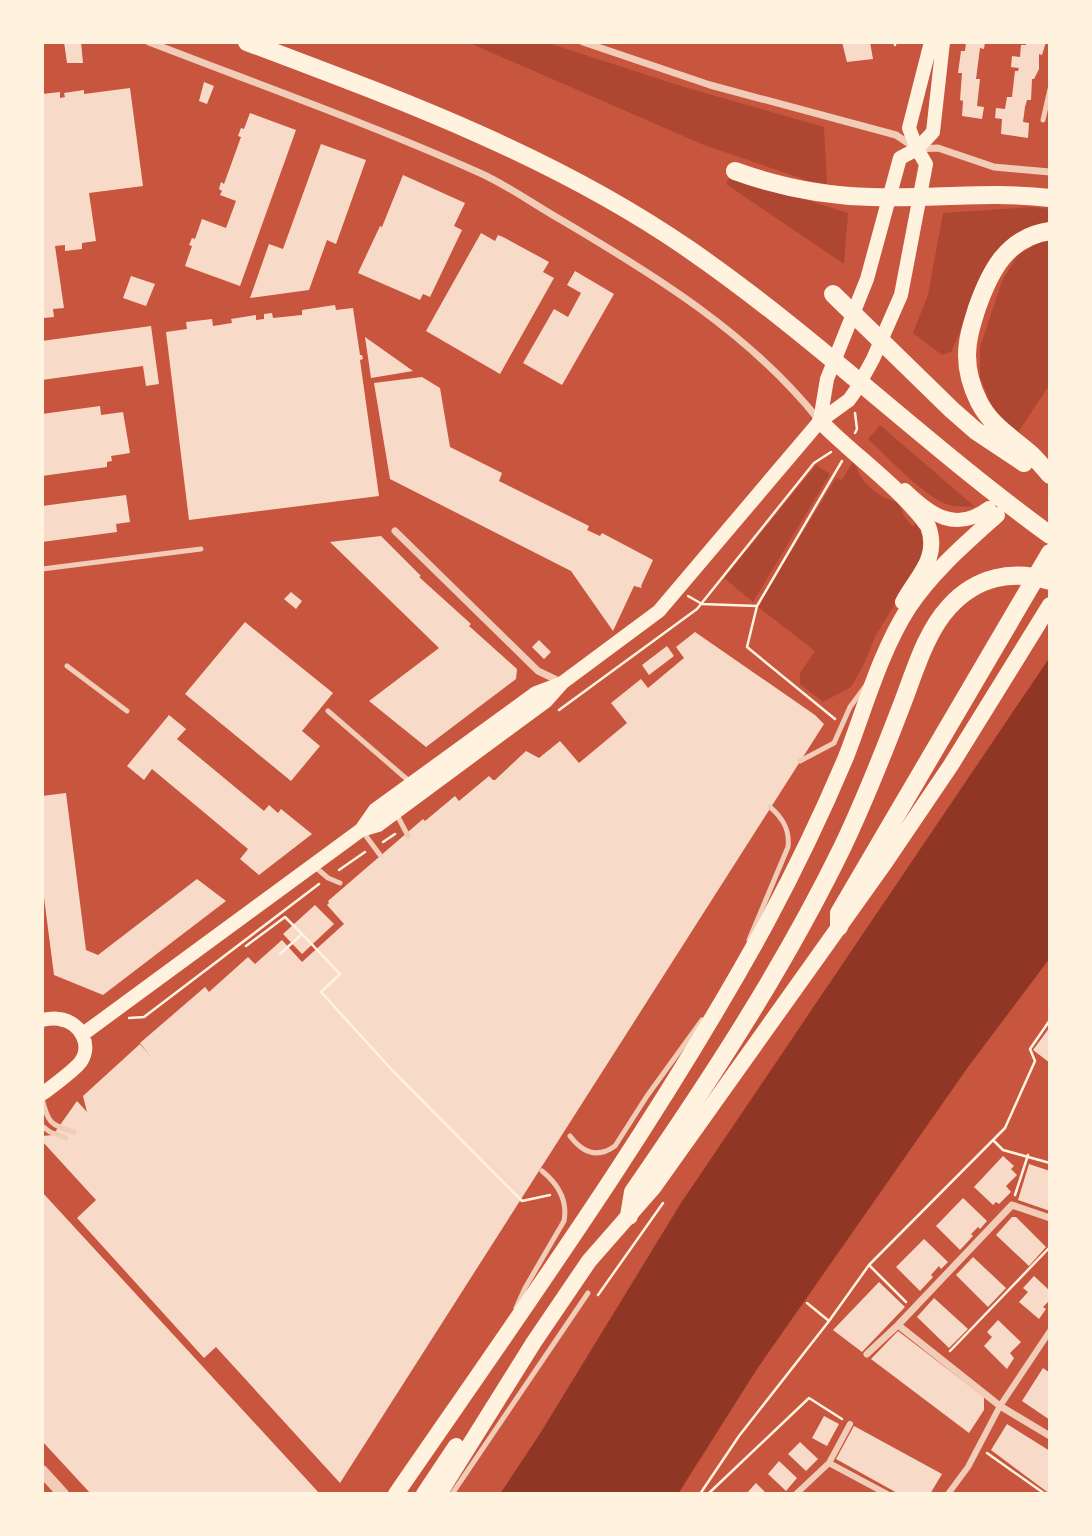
<svg xmlns="http://www.w3.org/2000/svg" width="1092" height="1536" font-family="'Noto Sans',sans-serif">
  <style>
    .green { fill: #ae4732 }
    .water { fill: #8f3625 }
    .building { fill: #f7dbc8 }
    .lines { fill: none; stroke-linecap: round; stroke-linejoin: round }
    .path { stroke: #fff3e0; stroke-width: 2.5 }
    .service { stroke: #f1ccb7; stroke-width: 5 }
    .pedestrian { stroke: #f1ccb7; stroke-width: 6 }
    .minor { stroke: #f1ccb7; stroke-width: 7 }
    .tertiary { stroke: #f1ccb7; stroke-width: 12 }
    .secondary { stroke: #fff3e0; stroke-width: 14 }
    .primary { stroke: #fff3e0; stroke-width: 16 }
    .motorway { stroke: #fff3e0; stroke-width: 18 }
  </style>
  <rect width="100%" height="100%" fill="#c8553d"/>
  <path class="green" d="M467 42H545L684 87 824 127 827 184 809 181 704 145Z
    M730 176 848 213 844 264 726 184Z
    M1031 207 1050 209V223L1041 224 995 252 951 352 942 355 913 333 928 295 943 213Z
    M1043 240H1050V384L1017 434 996 416 980 377V347L1002 281 1018 255Z
    M880 425 975 507C968 506 960 507 953 506 927 501 888 457 868 439Z
    M854 460C859 482 877 497 898 502L904 516 913 527 917 520 926 535V553L876 635 863 666 851 687 823 702 800 684V673L815 651 757 606 836 478 842 480Z
    M816 465 830 474 753 602 724 578Z"/>
  <path class="water" d="M1050 657V958L968 1067 757 1369 678 1494H500L541 1432 681 1203Z"/>
  <path class="building" d="M64 42H81L83 63H67Z
    M842 42H870L873 59 847 62Z
    M966 42H985L984 49 980 48 976 79H980L977 106 984 107 982 119 962 116 963 101 960 100 962 73H958L961 51H965Z
    M1026 42H1046L1042 55 1039 54V69L1034 79H1032L1031 100H1027L1025 107 1023 122 1029 123 1028 138 1001 134 1002 119 995 118 996 108 1005 109 1007 97H1012L1015 71H1018L1019 68 1011 67 1012 56 1020 57 1021 45H1026Z
    M204 82 214 86 207 104 199 101Z
    M130 88 143 186 89 193 96 241 82 243V249L65 251V245L55 246 64 308 53 309 54 317 44 318 42 310V94L60 92V98L65 97 64 93 84 90V94Z
    M250 113 296 130 240 286 185 266 192 246 189 245 192 238 195 239 202 219 226 228 236 201 220 195 222 191 219 189 221 182 224 184 241 137 238 136 241 128 244 129Z
    M321 144 366 160 336 244 327 240 309 290 250 298 269 244 283 249Z
    M403 175 465 203 454 226 462 230 430 297 423 294 420 300 358 273 380 226 382 227Z
    M481 233 495 241 498 235 505 238 549 262 543 272 554 278 500 374 426 331Z
    M575 271 614 294 562 385 523 363 554 309 568 317 581 293 567 285Z
    M131 276 155 284 146 306 123 298Z
    M335 305 336 310 353 308 360 355H362L363 359 360 360 379 496 189 520 166 332 187 329 186 322 212 319 213 326 232 323 231 319 256 315V320L264 319V314L272 313 273 318 302 315V310Z
    M151 326 159 384 146 386 143 366 42 380V341Z
    M365 337 413 371 371 378Z
    M422 377 440 388 450 447 502 473 499 481 589 526 587 530 600 536 602 533 653 560 641 586 642 588 634 586 613 631 571 571 390 479 374 383Z
    M100 406 101 415 123 412 130 453 111 456 112 461 107 462V467L42 476V414Z
    M126 495 130 522 116 524 117 532 42 542V506Z
    M381 536 421 576 419 577 471 624 469 626 517 669 516 679 426 747 369 701 439 648 330 542Z
    M291 592 302 601 296 609 284 599Z
    M245 622 333 693 302 731 320 746 291 781 185 694Z
    M695 632 815 715 824 724 340 1483 216 1347 204 1358 77 1218 96 1200 42 1141V1136L53 1135 77 1101 87 1112 83 1096 140 1044 150 1056 140 1043 205 987 209 992 248 957 255 964 282 940 302 962 344 924 327 905 329 903 328 901 423 819 425 821 455 796 459 801 489 776 493 780H495L526 751 539 758 560 741 579 763 627 723 611 703 641 679 648 688 684 658 676 647Z
    M539 640 551 652 544 659 532 647Z
    M667 646 674 656 649 675 642 665Z
    M169 715 186 729 177 739 264 811 269 805 278 813 281 809 312 834 259 875 240 859 248 849 152 769 144 780 127 766Z
    M66 793 86 950 98 955 197 879 226 901 103 995 54 975 42 882V796Z
    M315 905 334 924 302 954 283 934Z
    M1050 1027V1063L1033 1050Z
    M1003 1156 1014 1166 1011 1169 1017 1175 1006 1186 1011 1192 999 1204 996 1202 993 1205 974 1187Z
    M1029 1164 1050 1171V1211L1018 1200Z
    M42 1192 320 1494H91L42 1441Z
    M963 1198 987 1221 980 1229 978 1227 971 1234 973 1236 960 1250 936 1226Z
    M1012 1217H1016L1046 1247 1029 1266 996 1235Z
    M924 1239 948 1262 941 1269 939 1266 931 1275 933 1277 920 1291 896 1267Z
    M973 1257 1006 1288 988 1307 956 1275Z
    M1034 1276 1050 1291V1300L1043 1307 1046 1309 1039 1319 1019 1302 1028 1292 1023 1288Z
    M879 1282 905 1307 862 1352 833 1330Z
    M934 1298 968 1329 949 1348 917 1317Z
    M998 1320 1021 1342 1010 1353 1014 1358 1007 1369 984 1346 992 1337 987 1332Z
    M898 1331 984 1397V1410L969 1433 871 1359Z
    M1043 1368 1050 1373V1420L1022 1401Z
    M824 1416 839 1424 827 1446 812 1438Z
    M1007 1424 1050 1451V1494L991 1450Z
    M854 1426 942 1474 930 1494H899L836 1459Z
    M800 1442 818 1459 806 1471 788 1454Z
    M779 1461 797 1478 786 1491 768 1474Z
    M756 1483 767 1494H746Z"/>
  <g class="lines">
    <path class="path" d="M895 45V42
      M855 433 857 429 855 413
      M688 596 702 604 757 606 842 461
      M757 606 747 647 835 719
      M559 710 697 609 814 463 831 452
      M383 842 395 834
      M339 870 365 852
      M302 934 340 974 321 992 392 1070 522 1201 550 1195
      M246 946 285 917 302 934 280 954
      M129 1018 144 1017 319 884
      M993 1140 1003 1150 1050 1163
      M1015 1195 1028 1155
      M869 1265 906 1302
      M598 1295 663 1203
      M807 1303 829 1321
      M950 1351 1050 1247
      M987 1453 1045 1494
      M700 1494 739 1436 829 1321 869 1265 1005 1128 1035 1061 1030 1049 1050 1020
      M708 1494 809 1398 842 1419"/>
    <path class="service" d="M1043 120 1050 89
      M42 569 201 549
      M67 666 127 711
      M328 711 409 781
      M800 761 834 743 850 707 867 684
      M396 813 408 836
      M363 832 380 855
      M314 866 328 878 340 883
      M749 940 788 847C790 830 783 818 770 807
      M42 1098C48 1123 50 1125 74 1132
      M42 1126 50 1132 66 1138
      M570 1136C582 1152 597 1159 615 1146L647 1096 702 1020
      M516 1308 525 1288 564 1221C568 1200 558 1184 542 1171
      M452 1494 588 1293"/>
    <path class="pedestrian" d="M829 1463 887 1494
      M796 1494 829 1463 850 1424
      M948 1494 968 1467 1000 1406 1050 1331"/>
    <path class="minor" d="M149 42C260 85 373 125 480 173 509 186 536 206 563 221 656 276 750 334 818 419
      M583 42 710 85 896 135 917 149 938 148 994 167 1050 172
      M395 531 538 671 561 682
      M898 1325 1000 1406 1050 1436
      M867 1354 898 1325 1012 1205 1050 1218"/>
    <path class="tertiary" d="M42 1471 63 1494"/>
    <path class="secondary" d="M820 421 827 379 867 279 900 158 917 149 933 132 943 42
      M905 490C931 515 955 533 989 508
      M361 830 378 825 546 701 562 683 659 611 820 421 849 400 856 390 873 359 901 295 926 164 917 149 909 128 931 42
      M42 1020C47 1019 54 1018 59 1019 82 1022 94 1048 78 1065 67 1076 54 1085 42 1094
      M83 1034 361 830 375 810 536 693 560 684"/>
    <path class="primary" d="M820 421C854 456 899 486 928 526 940 558 917 576 903 602
      M396 1494C524 1308 657 1123 766 924 795 870 822 814 846 757 865 708 880 652 909 607 932 572 966 543 997 515
      M424 1494 456 1446
      M439 1494 534 1342 589 1261 653 1188 886 861 951 765 1050 605"/>
    <path class="motorway" d="M247 42C401 100 554 156 690 250 816 337 926 445 1050 535
      M735 171C779 187 826 196 872 197 931 199 991 191 1050 198
      M1050 231C1007 237 990 271 977 308 972 324 967 339 967 355 967 371 972 388 979 402 992 427 1012 437 1032 455 1038 461 1044 468 1050 475
      M833 294 952 410 976 431 1024 463
      M839 927V913L1050 553
      M629 1216 633 1192C709 1082 783 969 842 848 864 802 883 754 901 707 914 674 925 633 949 607 976 577 1012 569 1050 581"/>
  </g>
  <rect width="1092" height="1536" fill="none" stroke="#fff3e0" stroke-width="88"/>
</svg>
